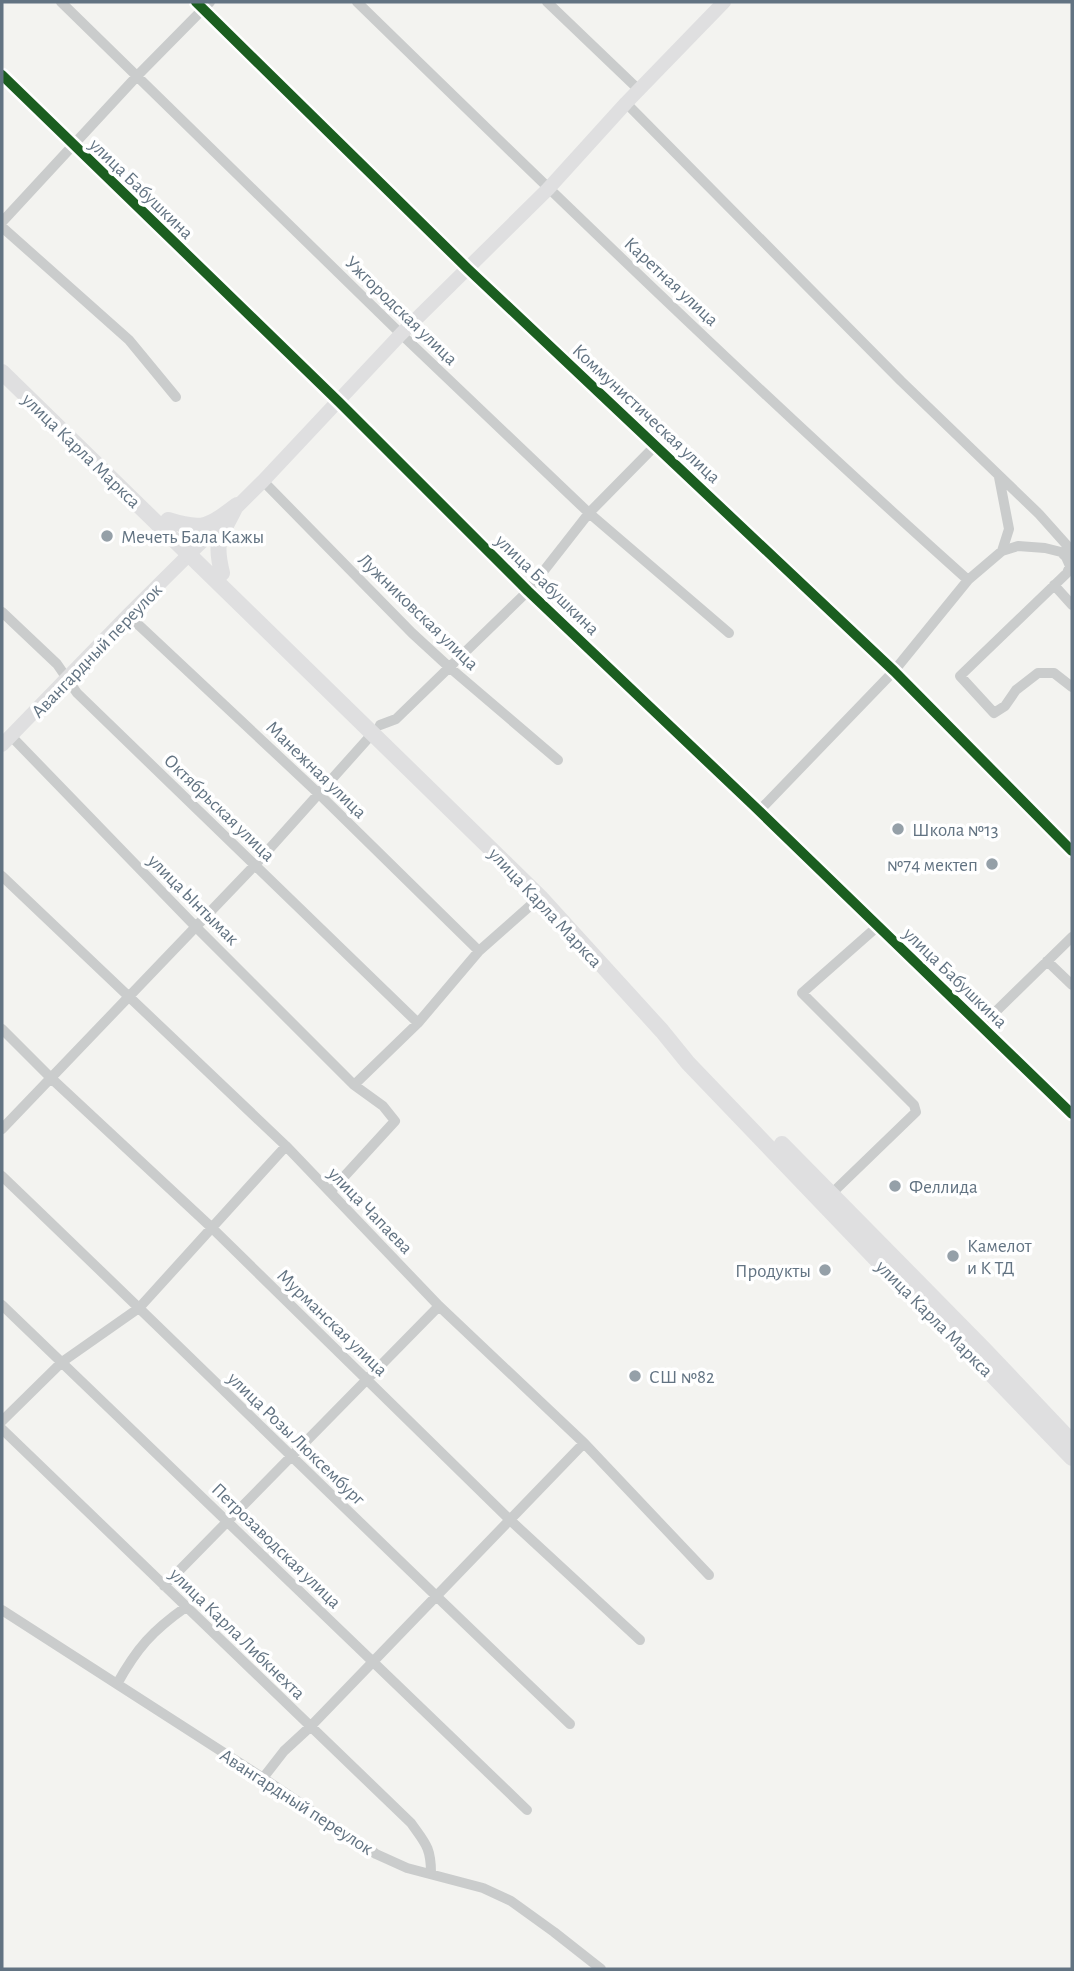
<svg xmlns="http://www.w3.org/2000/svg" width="1074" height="1971" font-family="'Alegreya Sans',sans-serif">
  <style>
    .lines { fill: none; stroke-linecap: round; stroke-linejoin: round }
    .street { stroke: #cacccc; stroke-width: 10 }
    .secondary { stroke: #dfdfe0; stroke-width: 14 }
    .primary { stroke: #dfdfe0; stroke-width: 16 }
    .cycleway-casing { stroke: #fff; stroke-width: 15 }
    .cycleway { stroke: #1b5e20; stroke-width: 10 }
    .poi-dot { fill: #95a0a8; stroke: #fff; stroke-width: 2.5 }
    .labels { text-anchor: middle; stroke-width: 7; stroke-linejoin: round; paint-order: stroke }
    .street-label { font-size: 19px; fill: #627382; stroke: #fff }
    .poi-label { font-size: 19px; fill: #627382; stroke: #fff; text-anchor: start }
  </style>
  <rect width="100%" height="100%" fill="#f3f3f0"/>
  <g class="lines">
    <path class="street" d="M61 2 401 334 589 513 729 633
      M196 2 468 269 894 671 1072 851
      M357 2C558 198 759 393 968 580
      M547 2 639 90
      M626 103 901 381 1039 514 1072 551
      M2 222 138 75 210 2
      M2 227 129 340 176 397
      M999 477 1009 529 1002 551
      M263 481 412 633 449 667 558 760
      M1054 585 1072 605
      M2 612 57 664 77 693 418 1023
      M128 615 318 793 479 951
      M380 725 396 719 528 591 589 513 656 445
      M11 736 195 926 354 1085 383 1106 395 1121 330 1192
      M759 811 894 671 968 580 1002 551 1018 546 1045 548 1061 552 1066 557 1070 566 1067 573 960 676 994 713 1005 706 1016 690 1038 673H1054L1072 687
      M2 876 286 1146 439 1306 584 1443 709 1575
      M1047 961 1072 985
      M981 1026 1072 937
      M2 1029 52 1079 211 1227 510 1520 640 1640
      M354 1085 418 1023 479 951 540 897
      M2 1129 255 865 373 733
      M2 1176C192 1358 379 1543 570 1724
      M828 1197 916 1112 914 1105 802 993 878 926
      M2 1305 527 1810
      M2 1421 62 1362 139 1308 286 1146
      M2 1429 411 1823C425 1843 431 1847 431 1873
      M164 1586 439 1306
      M2 1610 263 1778 376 1854 407 1868 483 1888 511 1901 554 1932 601 1969
      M117 1684C137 1648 152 1631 186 1607
      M263 1778 284 1751 310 1727 584 1443"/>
    <path class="secondary" d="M2 75 339 402 528 591 753 805 1072 1114
      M2 745 128 615 263 481 401 334 548 189 626 103 724 2"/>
    <path class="primary" d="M2 372 540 897 662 1031 688 1063 896 1280 990 1373 1072 1458
      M168 520C203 531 208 527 237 505
      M222 573C214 540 220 538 234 510
      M782 1144 984 1349 1072 1442"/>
    <defs>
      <path id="cycleway" d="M196 2 468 269 894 671 1072 851
        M2 75 339 402 528 591 753 805 1072 1114"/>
    </defs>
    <use href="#cycleway" class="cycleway-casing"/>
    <use href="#cycleway" class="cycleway"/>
  </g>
  <g class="poi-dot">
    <circle cx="107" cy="536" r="7"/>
    <circle cx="898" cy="829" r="7"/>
    <circle cx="992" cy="864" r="7"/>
    <circle cx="895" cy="1186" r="7"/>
    <circle cx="953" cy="1256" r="7"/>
    <circle cx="825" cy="1270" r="7"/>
    <circle cx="635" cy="1376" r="7"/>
  </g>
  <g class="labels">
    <g class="street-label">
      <text transform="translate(142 188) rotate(44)" y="7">улица Бабушкина</text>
      <text transform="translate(672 281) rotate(43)" y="7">Каретная улица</text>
      <text transform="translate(402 310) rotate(44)" y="7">Ужгородская улица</text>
      <text transform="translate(647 413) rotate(43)" y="7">Коммунистическая улица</text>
      <text transform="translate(82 450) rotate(44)" y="7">улица Карла Маркса</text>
      <text transform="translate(548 584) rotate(44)" y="7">улица Бабушкина</text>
      <text transform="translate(419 611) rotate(44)" y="7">Лужниковская улица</text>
      <text transform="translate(96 650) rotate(-46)" y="7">Авангардный переулок</text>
      <text transform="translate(317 769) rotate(44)" y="7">Манежная улица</text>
      <text transform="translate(220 807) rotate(44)" y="7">Октябрьская улица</text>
      <text transform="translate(194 899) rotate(45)" y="7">улица Ынтымак</text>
      <text transform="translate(546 907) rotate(47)" y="7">улица Карла Маркса</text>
      <text transform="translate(956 977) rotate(44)" y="7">улица Бабушкина</text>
      <text transform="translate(371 1210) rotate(46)" y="7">улица Чапаева</text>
      <text transform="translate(935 1318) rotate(45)" y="7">улица Карла Маркса</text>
      <text transform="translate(333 1322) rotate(44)" y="7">Мурманская улица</text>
      <text transform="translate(297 1438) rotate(44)" y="7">улица Розы Люксембург</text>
      <text transform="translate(277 1545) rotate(44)" y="7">Петрозаводская улица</text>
      <text transform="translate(238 1633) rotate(44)" y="7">улица Карла Либкнехта</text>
      <text transform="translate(297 1801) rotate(33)" y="7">Авангардный переулок</text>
    </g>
    <g class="poi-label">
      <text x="121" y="543">Мечеть Бала Кажы</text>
      <text x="912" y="836">Школа №13</text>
      <text x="978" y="871" text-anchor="end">№74 мектеп</text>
      <text x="909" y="1193">Феллида</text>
      <text x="967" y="1252">Камелот<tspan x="967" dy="22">и К ТД</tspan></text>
      <text x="811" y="1277" text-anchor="end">Продукты</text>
      <text x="649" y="1383">СШ №82</text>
    </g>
  </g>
  <rect width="1074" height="1971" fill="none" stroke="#627382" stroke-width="7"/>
</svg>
